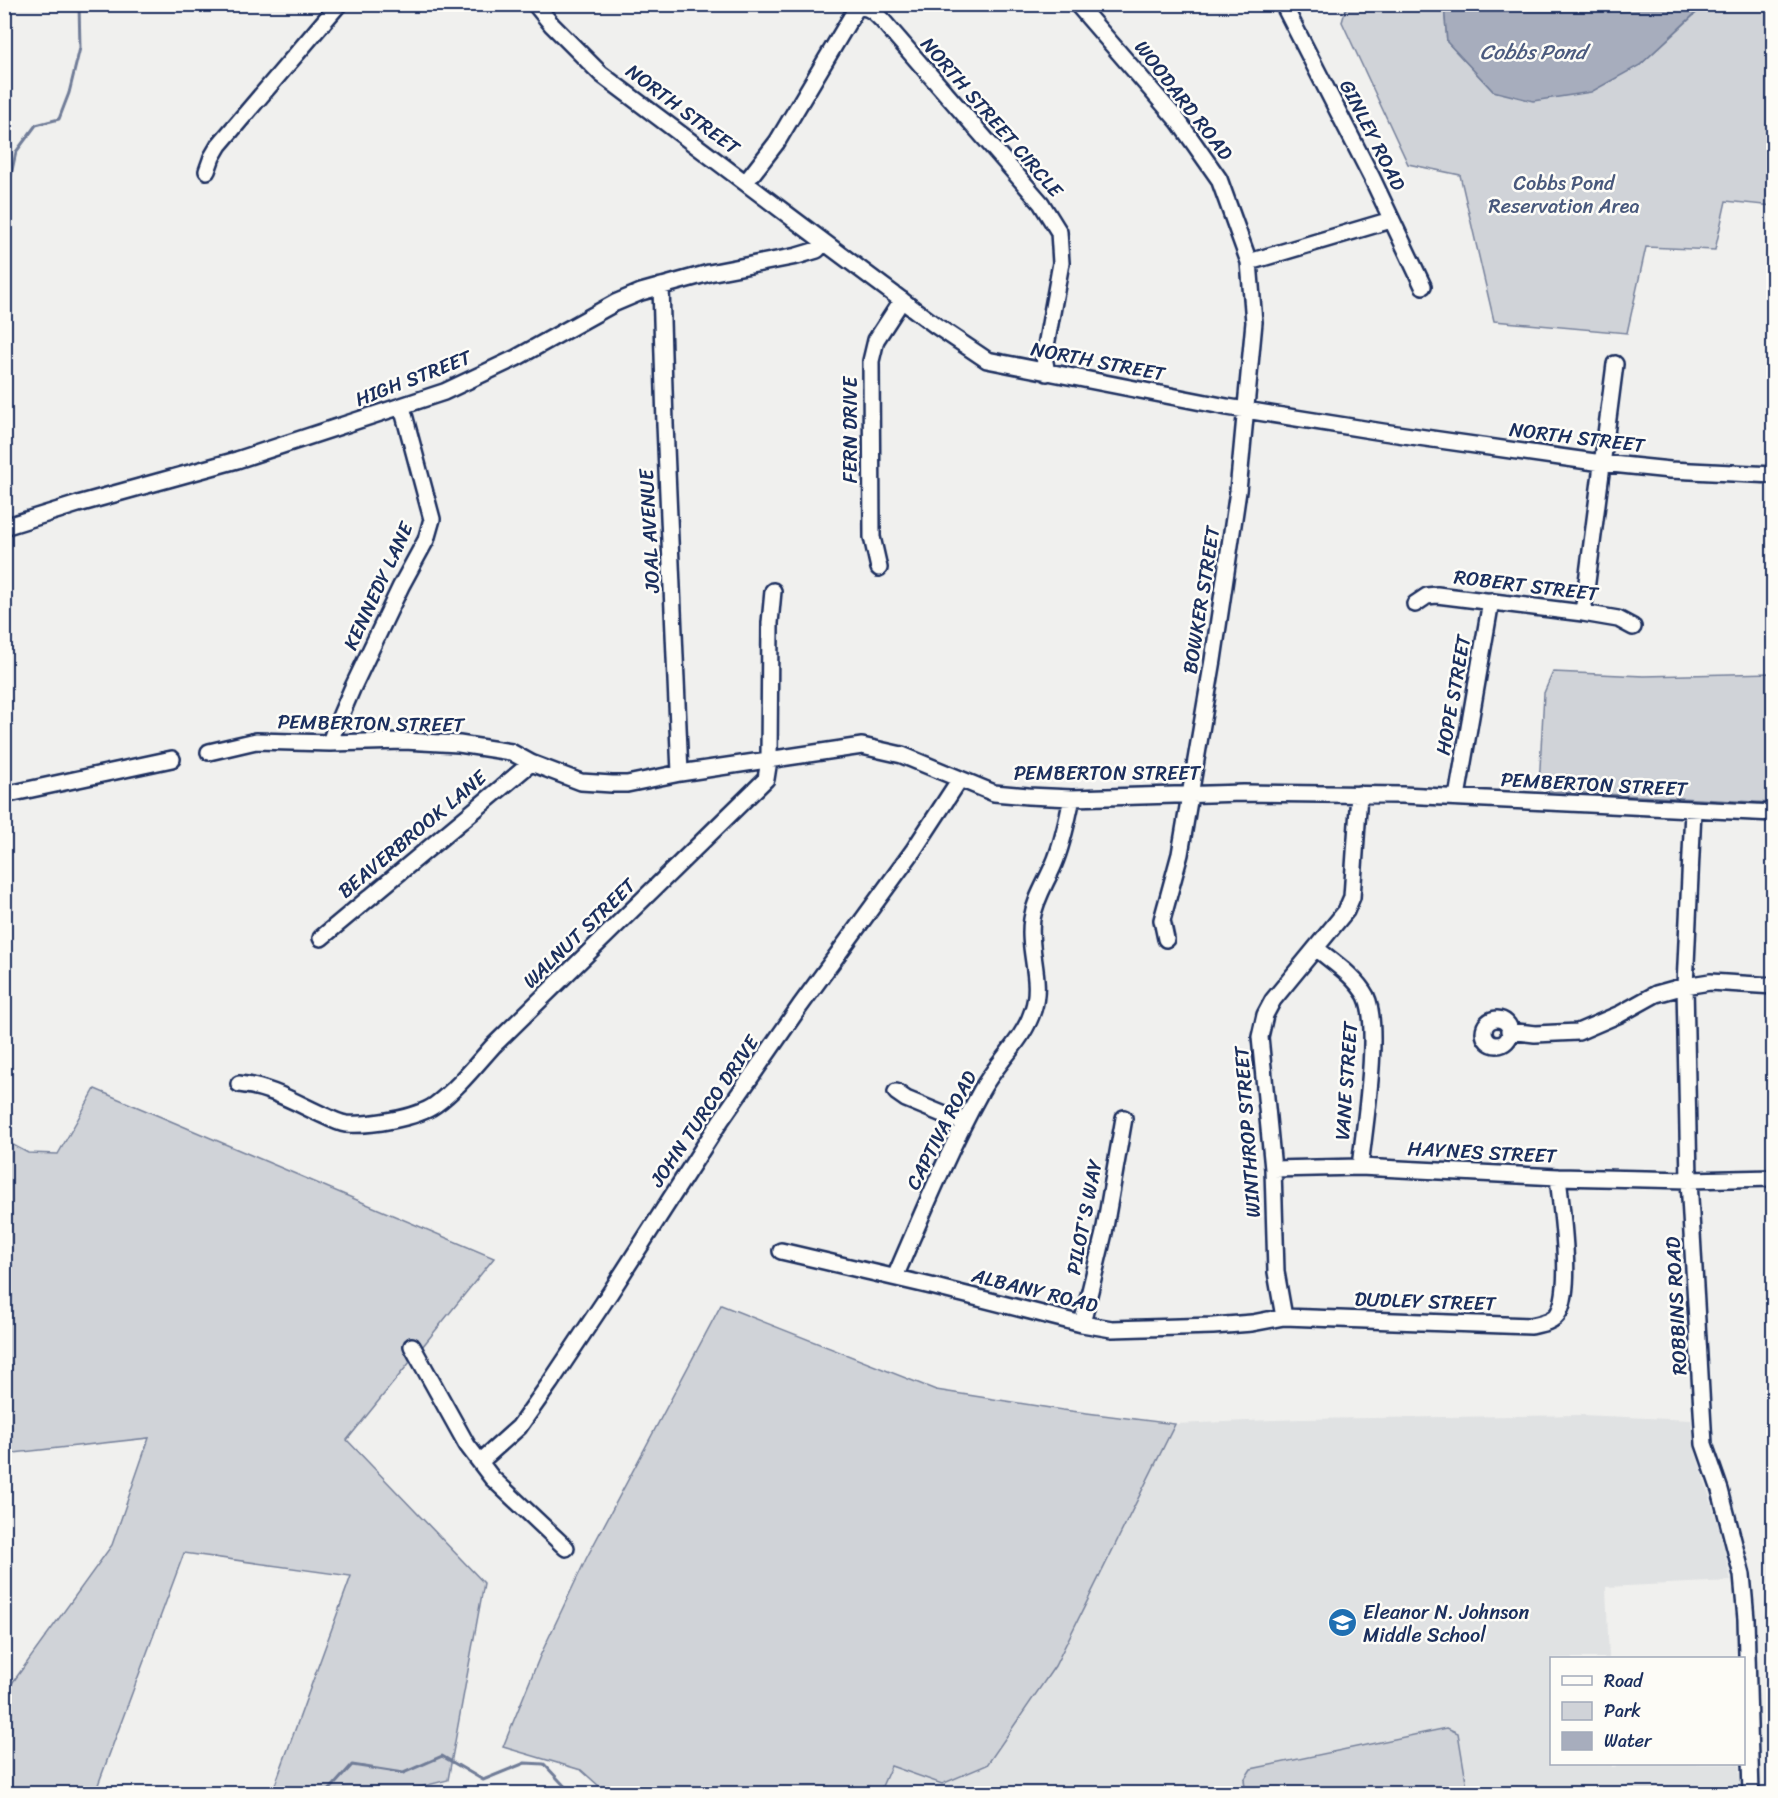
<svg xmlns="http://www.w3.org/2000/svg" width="1778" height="1798" font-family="Sriracha,sans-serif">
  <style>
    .built { fill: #e0e2e3 }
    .green { fill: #d0d3d8; stroke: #76819b; stroke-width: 1.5 }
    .water { fill: #a7adbd; stroke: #6f7b97; stroke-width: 1.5 }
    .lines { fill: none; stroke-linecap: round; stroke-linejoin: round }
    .stream { stroke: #6f7b97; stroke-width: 3 }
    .minor-casing { stroke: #1b2f5e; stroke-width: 20 }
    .minor { stroke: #fdfcf7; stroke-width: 15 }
    .labels { text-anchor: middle; stroke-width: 5; stroke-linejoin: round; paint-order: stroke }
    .street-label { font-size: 20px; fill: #1b2f5e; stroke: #fdfcf7 }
    .park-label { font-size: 20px; fill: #48587c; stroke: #fdfcf7 }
    .poi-label { font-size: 20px; fill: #1b2f5e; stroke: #fdfcf7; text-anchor: start }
    .water-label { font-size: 21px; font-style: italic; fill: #4c5b7f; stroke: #fdfcf7 }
  </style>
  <rect width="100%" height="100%" fill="#f0f0ee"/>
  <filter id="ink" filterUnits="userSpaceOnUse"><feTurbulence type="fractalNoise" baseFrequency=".0167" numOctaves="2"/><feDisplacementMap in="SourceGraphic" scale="12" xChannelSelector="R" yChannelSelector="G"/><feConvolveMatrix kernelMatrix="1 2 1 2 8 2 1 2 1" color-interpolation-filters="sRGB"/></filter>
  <g filter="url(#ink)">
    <path class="built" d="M1582 1415 1691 1420 1696 1453 1721 1534 1731 1581 1606 1587 1609 1658H1552V1764H1612V1767L1625 1764H1739L1740 1793 879 1794 891 1766 942 1784 1055 1666 1175 1424 1301 1419Z"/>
    <path class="green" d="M1347 5H1444L1447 42 1493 91 1640 65 1705 5H1773V206L1726 201 1715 250 1646 247 1627 333 1494 321 1460 175 1408 164 1342 22Z
      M1553 672 1644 676 1773 673V803L1546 791 1539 787 1544 693Z
      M95 1089 494 1258 347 1440 484 1583 448 1780 396 1793H272L351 1576 184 1553 95 1793H5V1693L112 1545 149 1438 5 1454 4 1140 28 1153 58 1154Z
      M721 1305 936 1390 1063 1410 1175 1424 1055 1666 987 1765 942 1784 891 1766 879 1793 608 1794 581 1770 503 1747 540 1656 586 1559Z
      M1447 1728 1458 1733 1468 1793H1246L1244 1780 1251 1769Z"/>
    <path class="water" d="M1444 5V4L1704 5 1640 65 1591 92 1533 101 1493 91 1447 42Z"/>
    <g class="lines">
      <path class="stream" d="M4 207 16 152 36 125 59 119 69 93 80 48 79 4
        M326 1794 352 1765 403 1773 442 1756 483 1780 525 1763 544 1764 572 1794"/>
      <defs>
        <path id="minor" d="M535 4 552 25 601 74 824 242 935 325 987 360 1227 407 1383 432 1602 463 1670 470 1774 475
          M1077 4 1179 122 1219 179 1249 262 1254 322 1238 491 1213 660 1180 854 1162 920 1166 939
          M1283 4 1372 178 1423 286
          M207 171 212 157 219 145 339 4
          M746 182 777 142 856 9C867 4 874 12 882 20L1041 203 1059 232 1061 263 1044 357 1047 373
          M1249 262 1391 220
          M661 286 665 424 680 773
          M4 527 78 504 237 460 444 392 516 358 615 303 641 292 709 273 797 256 817 250 824 242
          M879 568 872 537 871 361 876 340 902 300
          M1415 604 1427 596 1437 595 1583 613 1618 619 1633 627
          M1583 613 1615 364
          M330 743 334 731 352 689 401 586 426 540 432 519 402 407
          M209 752 256 741 330 743 404 741 459 744 511 752 531 763 581 782 612 784H627L680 773 862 746 902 755 994 793 1028 796 1072 798 1243 793 1402 795 1774 813
          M4 795 172 759
          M1457 797 1491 601
          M1693 810 1685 986 1689 1180 1702 1410 1704 1444 1720 1490 1742 1575 1746 1619 1751 1794
          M321 938 531 763
          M1316 948C1334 963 1355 976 1366 996 1381 1026 1364 1130 1360 1167
          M1484 1032a13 13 0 1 1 26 0a13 13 0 1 1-26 0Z
          M1509 1031 1535 1034 1578 1032 1620 1014 1656 994 1685 986 1710 982 1774 986
          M239 1084C271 1087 296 1103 325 1116 331 1119 339 1123 346 1124 368 1126 417 1118 435 1105 457 1089 475 1066 493 1046L766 779 769 760 770 623 773 591
          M896 1092 906 1099 964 1123
          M1273 1169 1360 1167 1558 1177 1689 1180 1774 1178
          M781 1251 931 1286 1082 1324 1112 1329 1213 1326 1252 1323 1284 1317 1531 1326C1541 1324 1554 1322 1559 1312 1573 1285 1561 1207 1558 1177
          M895 1277C922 1215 948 1151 981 1091 996 1063 1024 1040 1033 1010 1043 980 1027 950 1032 919 1035 899 1046 883 1054 864 1063 843 1067 821 1072 798
          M1284 1317 1276 1272 1273 1169 1260 1037 1265 1015 1273 1000 1346 911 1352 897 1359 794
          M1082 1324 1104 1233 1124 1118
          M412 1346 467 1445 492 1478 566 1548
          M480 1462 519 1427 550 1383 610 1293 721 1120 800 1006 913 851 960 779"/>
      </defs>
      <use href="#minor" class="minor-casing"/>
      <use href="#minor" class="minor"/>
    </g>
  </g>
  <defs>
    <symbol id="school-disc" viewBox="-11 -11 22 22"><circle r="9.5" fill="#1f6fb2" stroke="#fdfcf7"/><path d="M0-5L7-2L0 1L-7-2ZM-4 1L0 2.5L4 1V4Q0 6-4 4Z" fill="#fff"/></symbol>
  </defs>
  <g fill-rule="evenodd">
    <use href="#school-disc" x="1326" y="1606" width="33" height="33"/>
  </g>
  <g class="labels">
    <g class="street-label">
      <text transform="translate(1184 100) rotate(52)" y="7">WOODARD ROAD</text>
      <text transform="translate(683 109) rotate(37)" y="7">NORTH STREET</text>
      <text transform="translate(992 117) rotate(49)" y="7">NORTH STREET CIRCLE</text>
      <text transform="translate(1373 135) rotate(63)" y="7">GINLEY ROAD</text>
      <text transform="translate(1098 361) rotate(11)" y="7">NORTH STREET</text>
      <text transform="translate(413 378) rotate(-21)" y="7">HIGH STREET</text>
      <text transform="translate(850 430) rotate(-90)" y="7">FERN DRIVE</text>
      <text transform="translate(1577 437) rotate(7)" y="7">NORTH STREET</text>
      <text transform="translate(649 531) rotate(-93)" y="7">JOAL AVENUE</text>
      <text transform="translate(1526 585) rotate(7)" y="7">ROBERT STREET</text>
      <text transform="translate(378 586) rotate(-65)" y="7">KENNEDY LANE</text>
      <text transform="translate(1201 600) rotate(-81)" y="7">BOWKER STREET</text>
      <text transform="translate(1453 695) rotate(-80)" y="7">HOPE STREET</text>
      <text transform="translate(371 723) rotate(1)" y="7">PEMBERTON STREET</text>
      <text x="1107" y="780">PEMBERTON STREET</text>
      <text transform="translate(1594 784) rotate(3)" y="7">PEMBERTON STREET</text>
      <text transform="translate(412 834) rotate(-40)" y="7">BEAVERBROOK LANE</text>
      <text transform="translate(579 933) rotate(-44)" y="7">WALNUT STREET</text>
      <text transform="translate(1346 1081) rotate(-86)" y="7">VANE STREET</text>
      <text transform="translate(704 1111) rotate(-56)" y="7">JOHN TURCO DRIVE</text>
      <text transform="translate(941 1130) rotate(-63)" y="7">CAPTIVA ROAD</text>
      <text transform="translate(1247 1132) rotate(-94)" y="7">WINTHROP STREET</text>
      <text transform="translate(1482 1152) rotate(3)" y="7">HAYNES STREET</text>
      <text transform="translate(1084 1217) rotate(-79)" y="7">PILOT'S WAY</text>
      <text transform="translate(1035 1290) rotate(14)" y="7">ALBANY ROAD</text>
      <text transform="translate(1425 1301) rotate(2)" y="7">DUDLEY STREET</text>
      <text transform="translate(1676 1306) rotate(-93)" y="7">ROBBINS ROAD</text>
    </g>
    <g class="park-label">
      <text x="1564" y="190">Cobbs Pond<tspan x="1564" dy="23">Reservation Area</tspan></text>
    </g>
    <g class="poi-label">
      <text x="1363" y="1619">Eleanor N. Johnson<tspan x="1363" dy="23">Middle School</tspan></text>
    </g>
    <g class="water-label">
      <text x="1533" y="59">Cobbs Pond</text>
    </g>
  </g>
  <rect width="1778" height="1798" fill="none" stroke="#fdfcf7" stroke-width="24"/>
  <rect x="12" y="12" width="1754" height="1774" fill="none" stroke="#1b2f5e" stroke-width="2" filter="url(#ink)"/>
  <rect x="1550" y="1657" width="195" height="108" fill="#fdfcf7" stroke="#a3aaba" stroke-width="1.5"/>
  <rect x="1562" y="1676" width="30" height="9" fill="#fdfcf7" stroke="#a3aaba" stroke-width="1.5"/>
  <text x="1604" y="1687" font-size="18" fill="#1b2f5e">Road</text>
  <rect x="1562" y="1702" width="30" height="18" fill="#d0d3d8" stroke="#a3aaba" stroke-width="1.5"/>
  <text x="1604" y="1717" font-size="18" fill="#1b2f5e">Park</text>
  <rect x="1562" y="1732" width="30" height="18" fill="#a7adbd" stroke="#a3aaba" stroke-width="1.5"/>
  <text x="1604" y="1747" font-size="18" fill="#1b2f5e">Water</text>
</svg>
